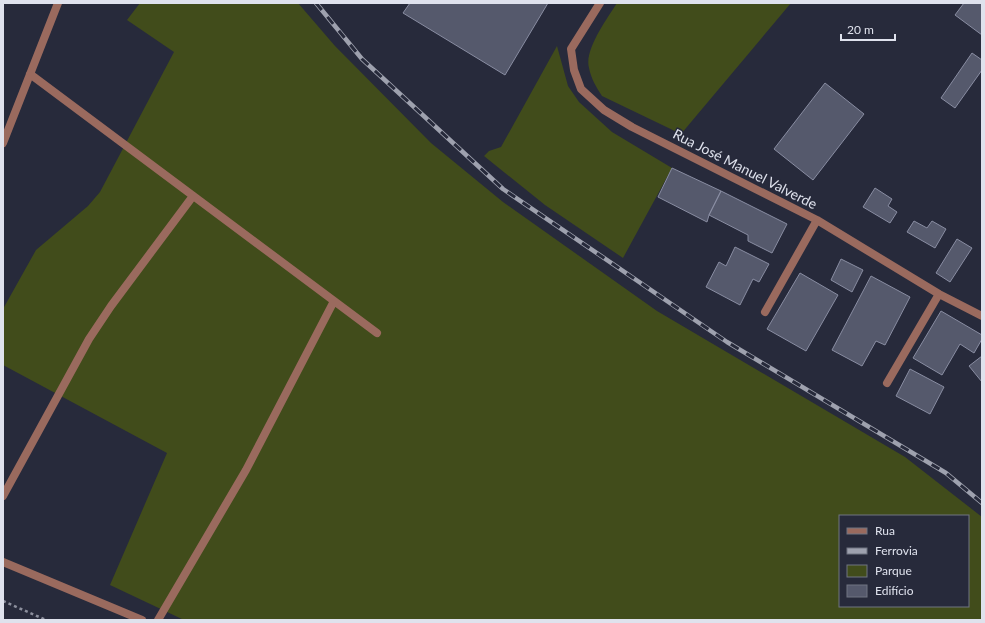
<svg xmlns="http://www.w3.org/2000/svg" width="985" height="623" font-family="Lato,sans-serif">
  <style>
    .green { fill: #414c1b; fill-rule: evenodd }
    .building { fill: #55596c; stroke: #898da2 }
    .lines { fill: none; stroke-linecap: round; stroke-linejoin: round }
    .path { stroke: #8c8f9d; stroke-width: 2.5; stroke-dasharray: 3 3; stroke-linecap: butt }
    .street { stroke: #9a6a5e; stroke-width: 8 }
    .rail-casing { stroke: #9ea1ae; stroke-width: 4.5 }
    .rail { stroke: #272a3b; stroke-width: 3; stroke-dasharray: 9; stroke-linecap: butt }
    .labels { text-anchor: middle; stroke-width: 3; stroke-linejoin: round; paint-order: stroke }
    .street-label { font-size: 14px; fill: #dfe2ed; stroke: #272a3b }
  </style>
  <rect width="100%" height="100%" fill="#272a3b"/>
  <path class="green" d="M140 3H298L335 46 431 143 503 202 657 311 905 457 982 517V620H184L110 585 167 453 3 365V309L36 250 88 206 100 192 174 52 127 20ZM840 516H968V606H840Z
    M617 3H791L681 134 602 96C596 87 591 78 589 68 584 50 607 19 617 3Z
    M557 46 568 86 579 102 612 132 672 168 623 258 545 205 484 156 489 151 501 147Z"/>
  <path class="building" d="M410 3H548L505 75 403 13Z
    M964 3H982V35L955 15Z
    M972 53 982 60V70L955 108 941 98Z
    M825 83 864 114 813 180 774 149Z
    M672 168 721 191 709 215 707 222 658 197Z
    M875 188 892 199 888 206 897 212 890 223 863 207Z
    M721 191 787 224 772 253 748 241V235L709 215Z
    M914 221 927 228 932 221 946 229 935 248 907 232Z
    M957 239 972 248 950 282 936 273Z
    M735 247 769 264 759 282 753 279 740 305 706 287 719 262 726 266Z
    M841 259 863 270 852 292 831 280Z
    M800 273 838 295 806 351 767 329Z
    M871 276 910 297 885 345 876 341 862 366 832 350Z
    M941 311 982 335V339L974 353 960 344 942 375 913 358Z
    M982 356V382L969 366Z
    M910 369 944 387 930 414 896 396Z"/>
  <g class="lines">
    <path class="path" d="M3 601 46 620"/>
    <path class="street" d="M600 3 571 49 574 70 581 89 604 110 632 127 817 220 939 294 982 316
      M30 74 377 333
      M3 143 58 3
      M765 312 817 220
      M887 383 939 294
      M3 496 89 339 111 306 193 196
      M3 562 142 620
      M158 620 246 470 334 301"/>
    <defs>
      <path id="rail" d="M316 3 362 59 503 189 727 342 946 473 982 503"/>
    </defs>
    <use href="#rail" class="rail-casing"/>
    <use href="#rail" class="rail"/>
  </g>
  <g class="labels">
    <g class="street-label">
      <text transform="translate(745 169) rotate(27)" y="5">Rua José Manuel Valverde</text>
    </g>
  </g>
  <rect width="985" height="623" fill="none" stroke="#dfe2ed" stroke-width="8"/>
  <rect x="839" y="515" width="130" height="92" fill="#272a3b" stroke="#717482"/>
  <rect x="847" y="528" width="20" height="6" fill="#9a6a5e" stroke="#717482"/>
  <text x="875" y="535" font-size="12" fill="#dfe2ed">Rua</text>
  <rect x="847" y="548" width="20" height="6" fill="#9ea1ae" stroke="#717482"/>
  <text x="875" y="555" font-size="12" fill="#dfe2ed">Ferrovia</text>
  <rect x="847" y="565" width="20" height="12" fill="#414c1b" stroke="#717482"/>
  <text x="875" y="575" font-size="12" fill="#dfe2ed">Parque</text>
  <rect x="847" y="585" width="20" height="12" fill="#55596c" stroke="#717482"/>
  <text x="875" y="595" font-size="12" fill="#dfe2ed">Edifício</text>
  <path d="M841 34v6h54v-6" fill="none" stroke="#dfe2ed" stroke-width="2"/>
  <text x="847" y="34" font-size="12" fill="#dfe2ed" stroke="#272a3b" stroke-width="3" paint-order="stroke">20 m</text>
</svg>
